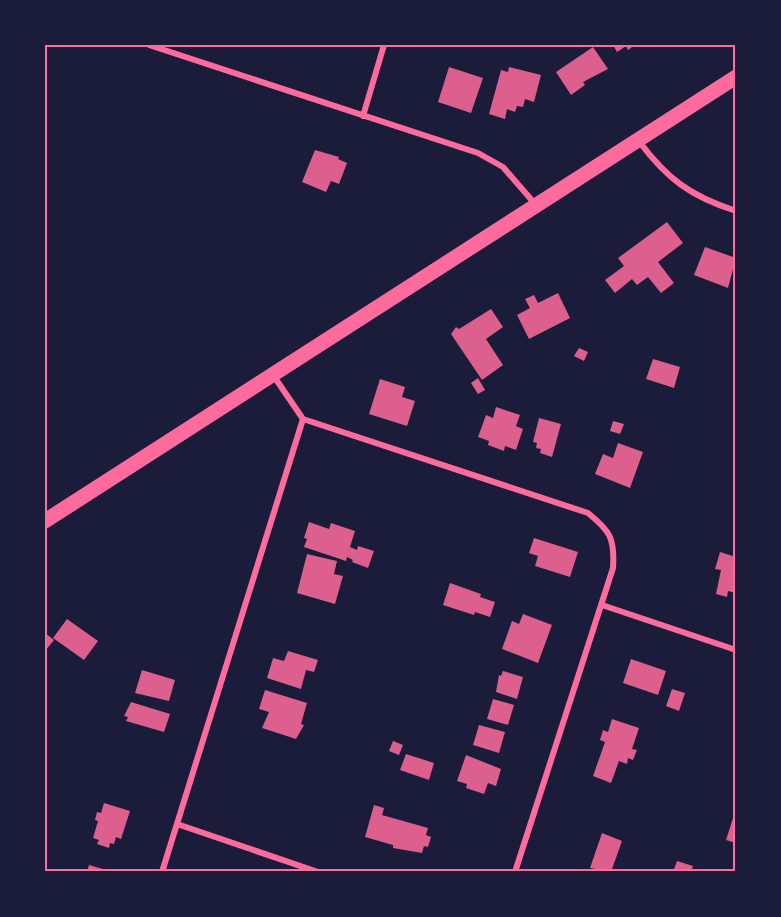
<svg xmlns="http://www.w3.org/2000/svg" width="781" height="917" font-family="Arial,sans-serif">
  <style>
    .building { fill: #dd5f8e }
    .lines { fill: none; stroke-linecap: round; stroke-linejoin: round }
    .minor { stroke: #ff6b9d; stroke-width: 6 }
    .primary { stroke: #ff6b9d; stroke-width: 15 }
    .neatline { fill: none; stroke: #ff6b9d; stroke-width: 2 }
  </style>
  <rect width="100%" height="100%" fill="#1b1b3a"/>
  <path class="building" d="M613 45H635L628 50 626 46 617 52Z
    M593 47 608 69 583 82 585 85 571 95 556 72Z
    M449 67 483 78 471 113 438 102Z
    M509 67 541 75 534 102 525 99 523 107 517 106 515 112 507 109 505 119 489 114 501 70 508 72Z
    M315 150 339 157 338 159 347 163 339 184 331 181 326 192 302 182Z
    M667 222 683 243 658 262 674 283 661 293 648 277 637 285 632 279 615 293 605 280 624 266 618 258Z
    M705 247 736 258 728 288 694 275Z
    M558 293 570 318 529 339 517 315 530 308 525 299 534 295 538 303Z
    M491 309 503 327 486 339 503 365 482 380 451 334 456 327 459 329Z
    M579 348 588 352 584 361 574 356Z
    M653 359 680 367 674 388 646 379Z
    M478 378 485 390 478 394 471 383Z
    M380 379 405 387 402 397 415 401 407 426 369 414Z
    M496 407 520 415 516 426 523 429 516 450 505 446 504 451 488 445 489 441 478 437 486 415 493 418Z
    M539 418 561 424 552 457 540 453 541 449 536 448 537 443 533 442Z
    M613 421 624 424 620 434 610 431Z
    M618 443 643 452 630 488 595 474 603 454 613 458Z
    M309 522 329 529 331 523 355 531 350 547 357 550 358 546 374 551 368 568 352 562 353 560 347 557 346 561 304 547 307 539 304 538Z
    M534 538 578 552 570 577 535 566 538 556 529 553Z
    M720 552 736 557V593L728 591 727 597 716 594 721 570 715 569Z
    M307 554 337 561 334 574 343 576 335 604 297 593Z
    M450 583 481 594 480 597 495 602 490 617 475 612 474 615 443 605Z
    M523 614 552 625 538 663 502 649 512 621 519 624Z
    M67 619 98 641 84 660 53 638Z
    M45 633 54 640 45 651Z
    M288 651 318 660 314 672 306 670 301 689 267 678 273 658 284 661Z
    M631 659 666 671 658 695 623 683Z
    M142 670 175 680 169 701 135 693Z
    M503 671 523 677 517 699 496 692 499 675 501 676Z
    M672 689 685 693 679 711 666 706Z
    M265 690 307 703 301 724 304 725 296 739 262 728 269 712 259 709Z
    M493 699 514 705 508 725 487 719Z
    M131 702 170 714 164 732 126 721 128 717 124 716Z
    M612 719 639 728 632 749 637 750 633 760 628 758 627 764 619 761 611 783 593 776 605 742 600 740 603 730 608 732Z
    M479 725 505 732 499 753 473 745Z
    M393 741 403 745 399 755 389 751Z
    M406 754 434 763 429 780 400 770Z
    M466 755 501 769 496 786 488 783 484 794 466 788 467 784 457 781Z
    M104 803 130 811 121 839 116 837 114 844 110 843 109 848 97 844 99 840 93 838 98 821 95 820 97 812 101 813Z
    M374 805 384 808 382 815 428 828 426 835 431 837 428 847 424 846 422 853 393 848V845L365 837Z
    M734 815H736V843L726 840Z
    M602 833 622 841 611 872 590 868Z
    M677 861 693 866 691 872H673Z
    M89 865 110 871V872H87Z"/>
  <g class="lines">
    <path class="minor" d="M149 45 478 153 503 167 536 205
      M363 116 384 45
      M638 140C667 179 690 196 736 211
      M273 375 303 419
      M303 419 588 513C610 531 615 538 613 568L515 872
      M602 605 736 650
      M177 824 318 872
      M162 872 303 419"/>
    <path class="primary" d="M45 521 736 77"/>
  </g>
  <rect width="781" height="917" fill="none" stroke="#1b1b3a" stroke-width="93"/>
  <rect x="46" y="46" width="688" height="824" class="neatline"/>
</svg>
